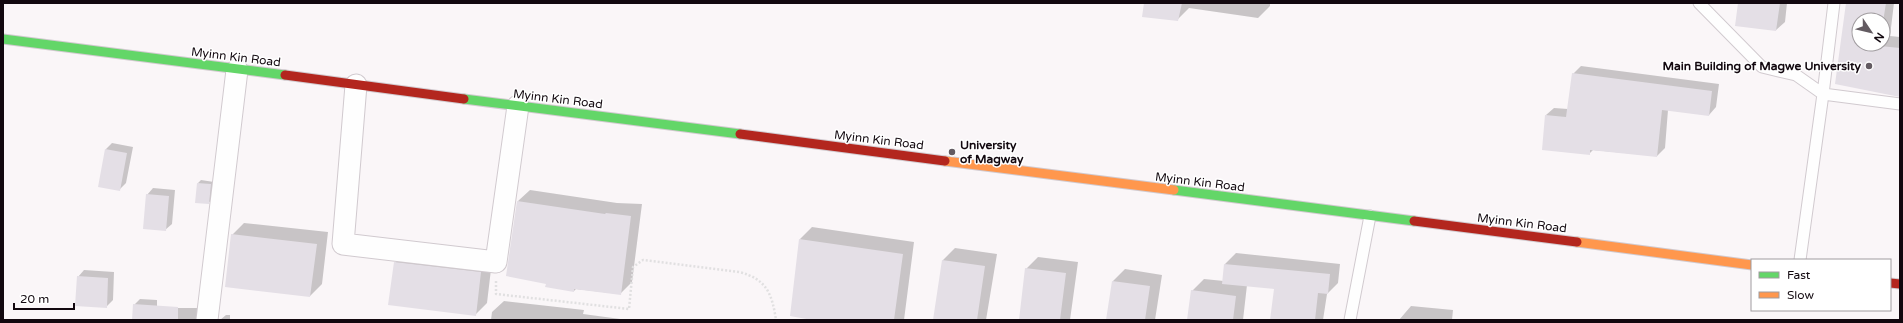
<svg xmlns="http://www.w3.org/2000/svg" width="1903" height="323" font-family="'Varela Round',sans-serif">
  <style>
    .shadow { fill: #0003; fill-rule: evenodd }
    .building { fill: #e4dfe6 }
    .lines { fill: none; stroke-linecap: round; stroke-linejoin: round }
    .lane-casing { stroke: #d1cacf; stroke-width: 13 }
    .street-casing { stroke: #d1cacf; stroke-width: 23 }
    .fast-casing { stroke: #d1cacf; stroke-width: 11 }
    .slow-casing { stroke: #d1cacf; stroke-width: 11 }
    .jam-casing { stroke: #d1cacf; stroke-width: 11 }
    .path { stroke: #e1e0e1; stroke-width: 2.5; stroke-dasharray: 2 2; stroke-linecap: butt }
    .lane { stroke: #fefefe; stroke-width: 11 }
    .street { stroke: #fefefe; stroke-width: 21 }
    .fast { stroke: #63d668; stroke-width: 9 }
    .slow { stroke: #ff974d; stroke-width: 9 }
    .jam { stroke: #b3261e; stroke-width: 9 }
    .poi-dot { fill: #635b61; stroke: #fff; stroke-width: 1.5 }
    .labels { text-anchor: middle; stroke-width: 3; stroke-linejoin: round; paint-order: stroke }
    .street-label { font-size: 12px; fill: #12080f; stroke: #fff }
    .poi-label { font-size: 12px; font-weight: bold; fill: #12080f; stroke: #fff; text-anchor: end }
  </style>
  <rect width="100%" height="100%" fill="#faf6f8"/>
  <path class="shadow" d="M1145 3H1270V6L1258 18 1189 8 1177 20Z
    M1739 3H1787L1785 22 1776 30Z
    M1847 3H1894L1890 36 1900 37V96L1836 83ZM1859 20H1883V44H1859Z
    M1581 66 1719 84 1716 107 1709 115 1668 110 1665 148 1657 156 1593 150 1589 154 1546 115 1554 108 1568 109 1573 74Z
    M112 143 133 147 126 183 119 190 99 186 106 149Z
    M201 180 214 182 212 200 208 203 198 183Z
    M153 188 175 190 172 224 165 230 147 195Z
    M530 190 617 203 642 204 632 282 620 294 576 289 574 291 547 283 518 201Z
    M244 223 328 232 322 284 310 296 232 235Z
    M812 227 914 242 904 320H820L800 239Z
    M955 248 997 254 986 320H934L943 260Z
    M407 251 492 261 487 303 475 315 395 263Z
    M1236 253 1340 264 1338 283 1327 294 1323 320H1271L1275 288 1247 285 1243 320H1188L1192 291 1204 279 1224 281 1225 264Z
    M1038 257 1078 262 1070 320H1020L1026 269Z
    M1125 269 1162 275 1155 320H1107L1113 281Z
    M84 270 114 272 113 300 106 307 78 277Z
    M140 299 157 300V308H201L202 320H133L134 305Z
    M504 301 584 310 583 314 628 320H491L492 312Z
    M1411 306 1453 310 1452 320H1399Z
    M226 315H230V320H220Z"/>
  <path class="building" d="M1144 3H1182L1178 21 1142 17Z
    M1738 3H1780L1776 31 1735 26Z
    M1846 3H1886L1883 22V20H1859V44H1880V46L1900 48V97L1835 84Z
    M1572 73 1712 91 1709 116 1662 110 1657 157 1590 150V155L1542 150 1545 115 1566 117Z
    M105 149 127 153 120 191 98 187Z
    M197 183 211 184 209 204 195 203Z
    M146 194 169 196 166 231 143 229Z
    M517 201 605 214 606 213 631 216 621 295 574 289V292L545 287 546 284 506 276Z
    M231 234 317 244 310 297 225 287Z
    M799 239 903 254 894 320H812L790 316Z
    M942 260 985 266 977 320H933Z
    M394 262 481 272 476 316 388 305Z
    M1224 264 1330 274 1328 294 1318 293 1315 320H1270L1274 289 1222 284Z
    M1025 268 1066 273 1060 320H1019Z
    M77 276 108 278 107 308 75 306Z
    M1112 281 1150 286 1145 320H1106Z
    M1191 290 1236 296 1233 320H1187Z
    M133 304 178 307V320H132Z"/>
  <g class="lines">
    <defs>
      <path id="lane" d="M1699 3 1762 67 1796 75 1823 94 1800 260
        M1834 3 1823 94 1900 104
        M1350 320 1370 216"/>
      <path id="street" d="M356 85 343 244 496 262 518 106
        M207 320 237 70"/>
      <path id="fast" d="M3 39 285 75
        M464 99 740 134
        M1174 190 1414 221"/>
      <path id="slow" d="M945 161 1174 190
        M1577 242 1752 265"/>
      <path id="jam" d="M285 75 464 99
        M740 134 945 161
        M1414 221 1577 242
        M1890 283 1900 284"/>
    </defs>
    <use href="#lane" class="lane-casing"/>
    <use href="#street" class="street-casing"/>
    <use href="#fast" class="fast-casing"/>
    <use href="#slow" class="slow-casing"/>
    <use href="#jam" class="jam-casing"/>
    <path class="path" d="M496 281V294L629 309 633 267 643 260 739 272C767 279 772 294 776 320"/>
    <use href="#lane" class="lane"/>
    <use href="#street" class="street"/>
    <use href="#fast" class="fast"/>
    <use href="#slow" class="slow"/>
    <use href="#jam" class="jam"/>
  </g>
  <g class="poi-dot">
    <circle cx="1869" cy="66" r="4"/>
    <circle cx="952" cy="152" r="4"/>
  </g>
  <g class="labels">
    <g class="street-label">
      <text transform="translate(236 57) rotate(7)" y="4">Myinn Kin Road</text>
      <text transform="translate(558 99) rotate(7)" y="4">Myinn Kin Road</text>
      <text transform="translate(879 140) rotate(7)" y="4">Myinn Kin Road</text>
      <text transform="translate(1200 182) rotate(7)" y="4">Myinn Kin Road</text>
      <text transform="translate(1522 223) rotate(7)" y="4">Myinn Kin Road</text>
    </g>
    <g class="poi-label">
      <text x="1861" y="70">Main Building of Magwe University</text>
      <text x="960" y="149" text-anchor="start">University<tspan x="960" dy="14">of Magway</tspan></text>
    </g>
  </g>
  <rect width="1903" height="323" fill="none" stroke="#12080f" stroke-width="8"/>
  <rect x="1751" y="259" width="140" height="52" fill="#ffffff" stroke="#a09c9f"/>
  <rect x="1759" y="272" width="20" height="6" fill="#63d668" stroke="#a09c9f"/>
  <text x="1787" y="279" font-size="12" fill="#12080f">Fast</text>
  <rect x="1759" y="292" width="20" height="6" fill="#ff974d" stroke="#a09c9f"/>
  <text x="1787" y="299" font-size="12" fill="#12080f">Slow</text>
  <g transform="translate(1871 32) rotate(125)"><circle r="19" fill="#ffffff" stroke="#a09c9f"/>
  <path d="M0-3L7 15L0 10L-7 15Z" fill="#635b61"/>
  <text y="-6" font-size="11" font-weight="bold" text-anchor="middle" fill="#12080f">N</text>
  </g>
  <path d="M14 303v6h60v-6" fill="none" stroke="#12080f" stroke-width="2"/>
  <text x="20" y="303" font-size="12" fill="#12080f" stroke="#ffffff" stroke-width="3" paint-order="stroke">20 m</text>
</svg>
